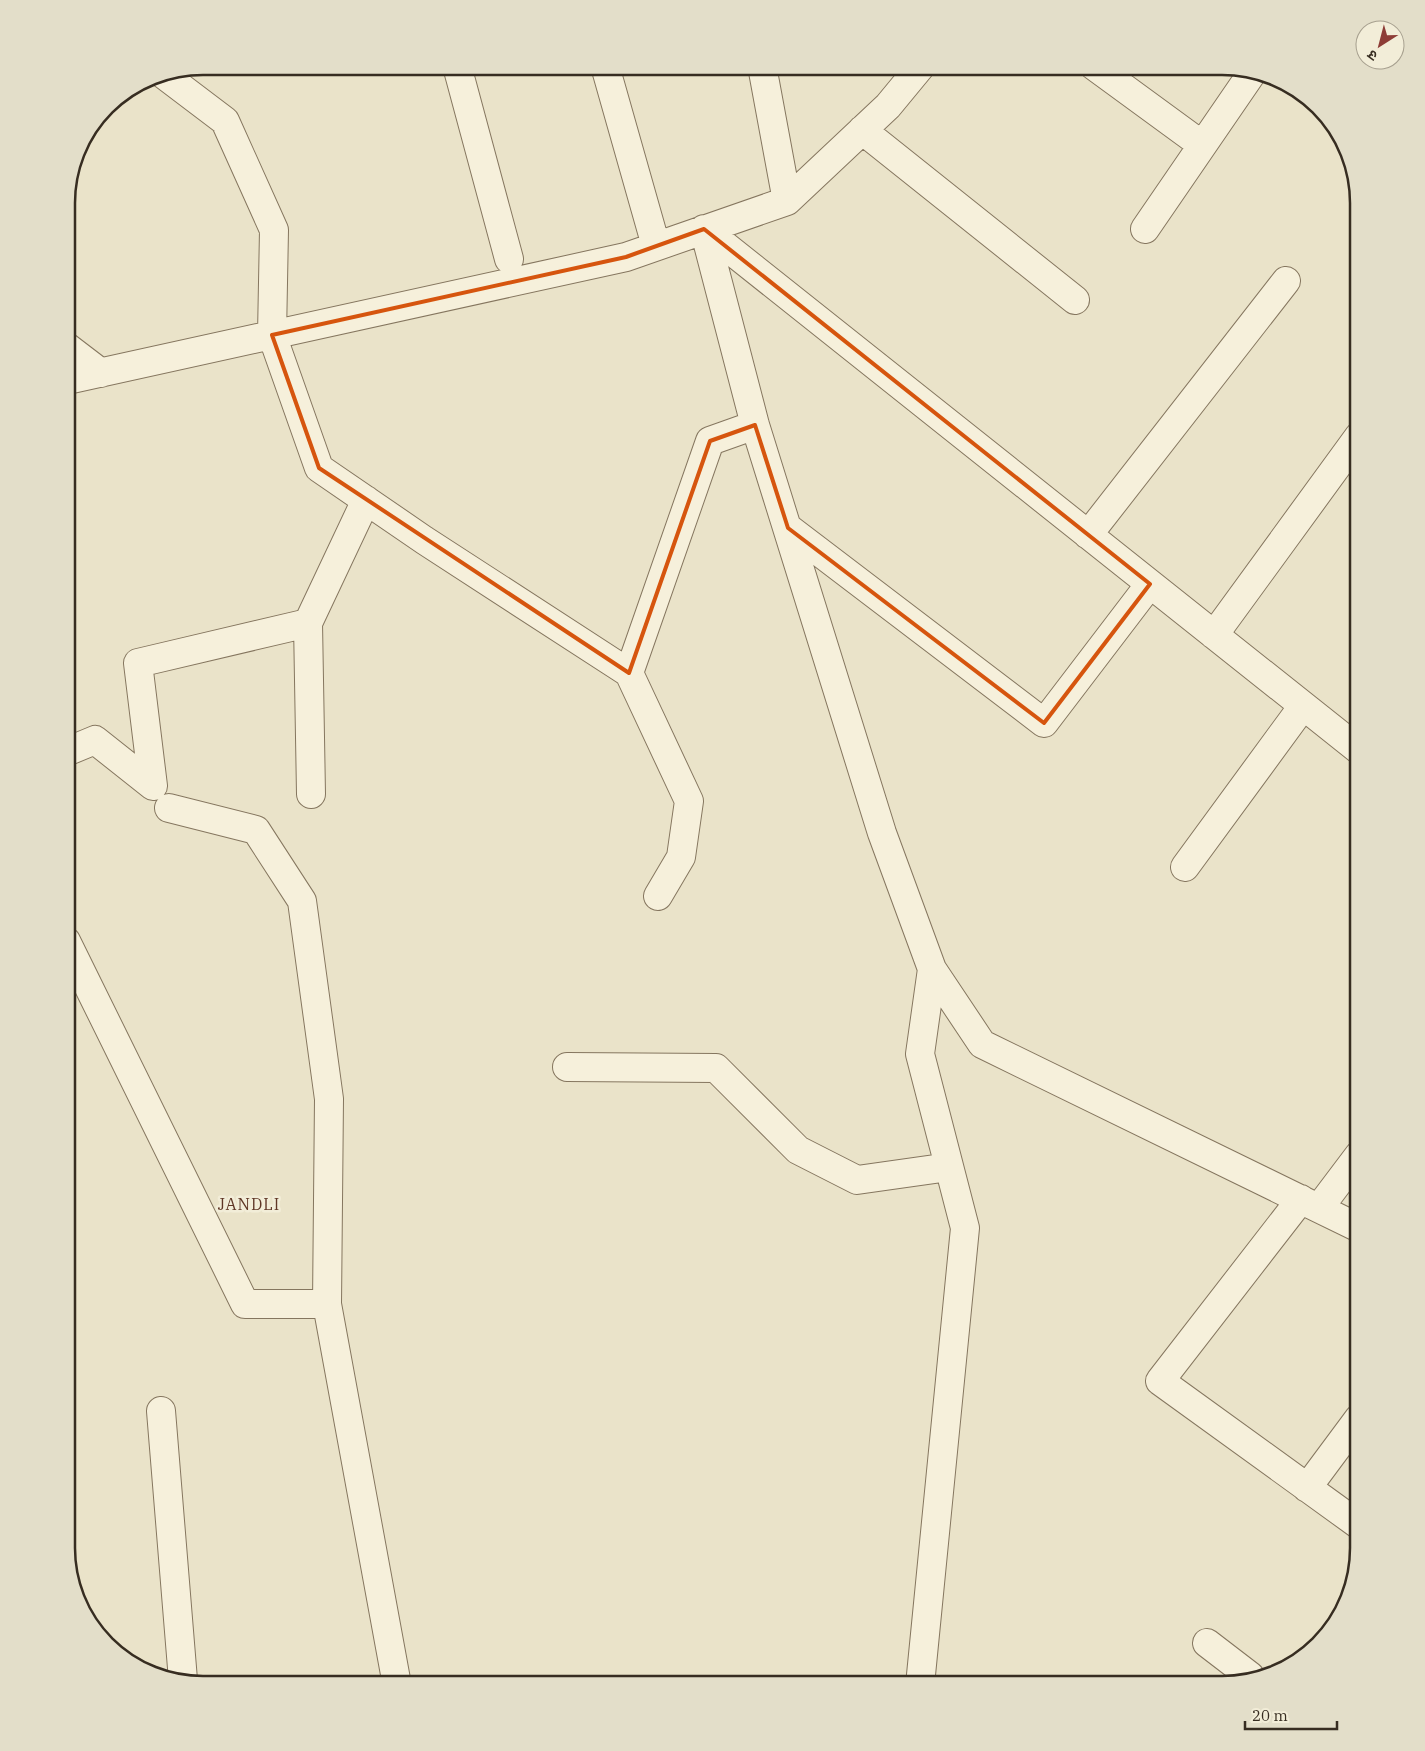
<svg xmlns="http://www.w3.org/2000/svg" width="1425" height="1751" font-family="'IBM Plex Serif','Noto Sans Devanagari',serif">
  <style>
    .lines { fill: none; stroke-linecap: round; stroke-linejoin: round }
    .minor-casing { stroke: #85765f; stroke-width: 30 }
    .minor { stroke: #f6f0db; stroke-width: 28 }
    .marked { fill: none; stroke: #d6550e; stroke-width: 4; stroke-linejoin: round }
    .labels { text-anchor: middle; stroke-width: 5; stroke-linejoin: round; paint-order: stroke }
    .quarter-label { font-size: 16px; letter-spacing: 1px; fill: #5f3625; stroke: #f2edd8 }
    .rim { fill: none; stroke: #372d21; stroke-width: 2.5 }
  </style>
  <rect width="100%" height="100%" fill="#eae3c9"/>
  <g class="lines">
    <defs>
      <path id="minor" d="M457 66 509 259
        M605 66 656 246
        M762 66 787 201
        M1094 66 1202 145
        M163 74 225 121 274 230 272 335 319 468 424 540 629 673
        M862 130 1075 300
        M1145 229 1252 73
        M67 347 101 373
        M67 380 626 257 787 201 888 106 921 66
        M788 528 1044 723 1150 584
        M1088 535 1286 281
        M308 623 311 794
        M1214 635 1359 436
        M66 752 95 740 153 786 138 663 308 623 366 500
        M169 808 256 830 302 901 329 1099 327 1304 397 1685
        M1185 867 1303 706
        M658 896 681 857 689 801 629 673 710 441 755 425
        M66 941 245 1304H327
        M567 1067 716 1068 798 1150 857 1180 949 1167
        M1301 1199 1160 1381 1359 1525
        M1319 1208 1359 1155
        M1359 1228 982 1044 932 969 882 833 755 425 704 229 1359 750
        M161 1411 183 1680
        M1307 1488 1359 1418
        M1207 1643 1250 1676
        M920 1685 965 1228 920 1054 932 969"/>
    </defs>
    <use href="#minor" class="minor-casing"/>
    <use href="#minor" class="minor"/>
  </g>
  <path class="marked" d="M704 229 1150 584 1044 723 788 528 755 425 710 441 629 673 319 468 272 335 626 257Z"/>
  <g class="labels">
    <g class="quarter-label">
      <text x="249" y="1210">JANDLI</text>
    </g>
  </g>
  <path d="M0 0H1425V1751H0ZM203 75H1222A128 128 0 0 1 1350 203V1548A128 128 0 0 1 1222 1676H203A128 128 0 0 1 75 1548V203A128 128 0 0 1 203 75Z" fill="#e3dec9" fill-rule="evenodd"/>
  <path class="rim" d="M203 75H1222A128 128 0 0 1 1350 203V1548A128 128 0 0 1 1222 1676H203A128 128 0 0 1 75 1548V203A128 128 0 0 1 203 75Z"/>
  <g transform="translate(1380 45) rotate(216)"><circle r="24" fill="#f2edd8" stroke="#a7a08f"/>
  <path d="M0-4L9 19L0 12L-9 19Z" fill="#8d3c36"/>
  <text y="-8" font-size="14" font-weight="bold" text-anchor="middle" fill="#372d21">उ</text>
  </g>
  <path d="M1245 1721v8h92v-8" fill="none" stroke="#372d21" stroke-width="2.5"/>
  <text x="1252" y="1721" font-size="15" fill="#372d21" stroke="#f2edd8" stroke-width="4" paint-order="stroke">20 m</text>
</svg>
